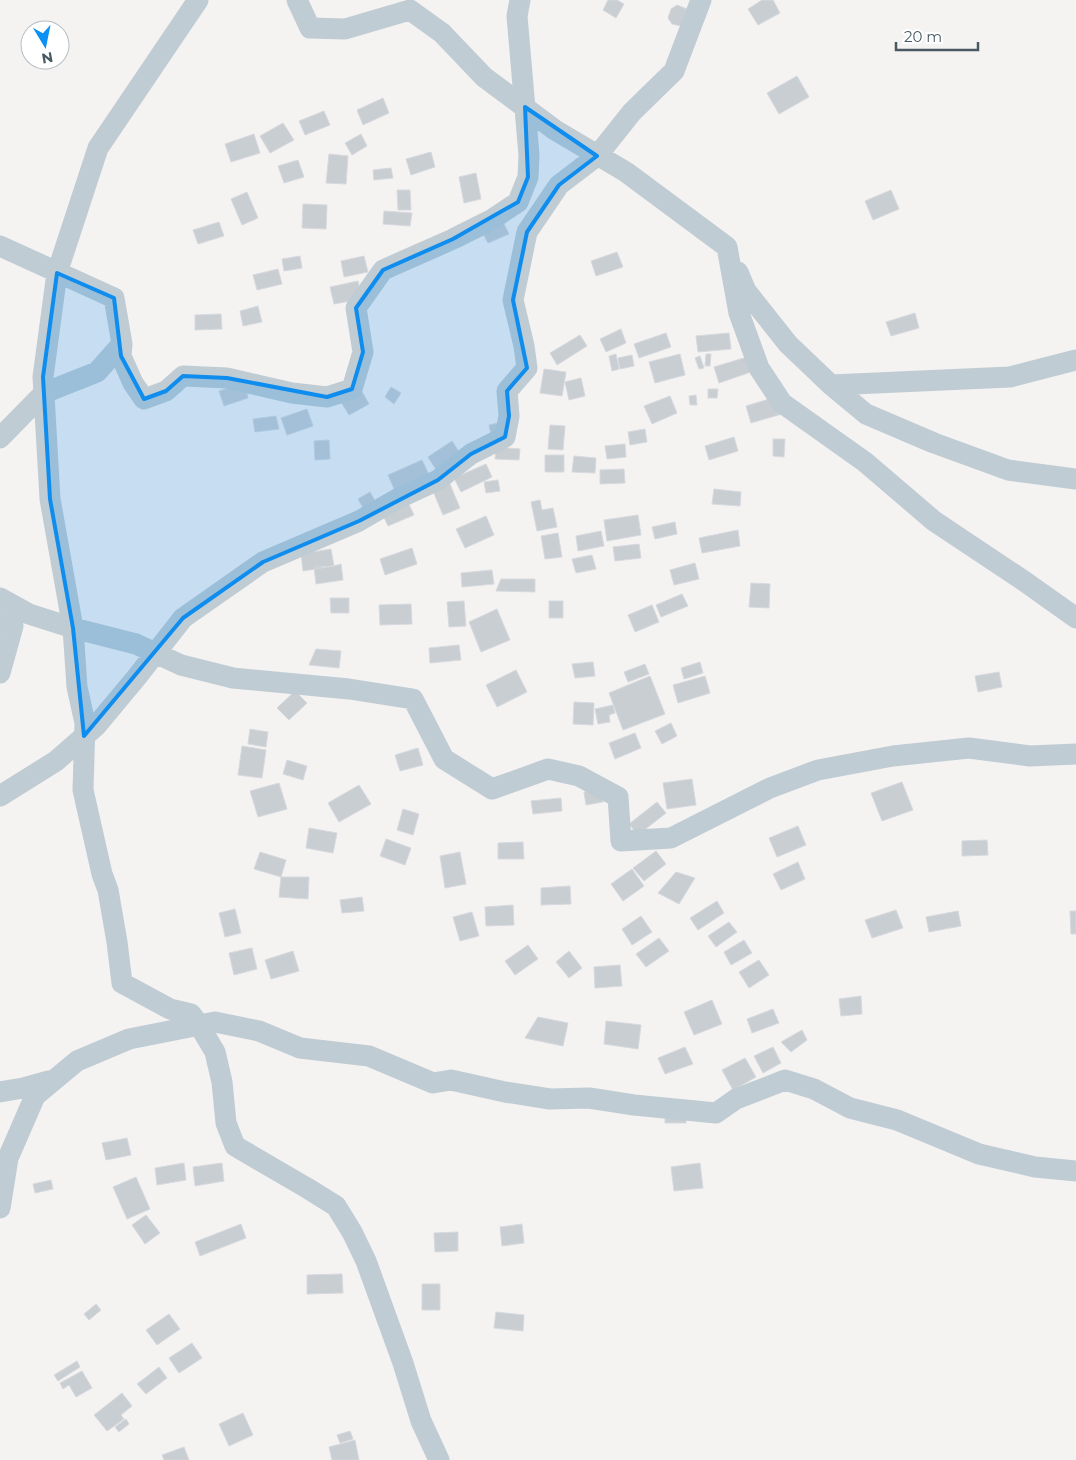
<svg xmlns="http://www.w3.org/2000/svg" width="1076" height="1460" font-family="Montserrat,sans-serif">
  <style>
    .building { fill: #c9ced2; stroke: #d6d9de }
    .lines { fill: none; stroke-linecap: round; stroke-linejoin: round }
    .minor { stroke: #bfccd3; stroke-width: 21 }
    .marked { fill: #0e8def; fill-opacity: 0.2; stroke: #0e8def; stroke-width: 4; stroke-linejoin: round }
  </style>
  <rect width="100%" height="100%" fill="#f5f2f2"/>
  <path class="building" d="M608 0H617L624 4 616 18 603 10Z
    M762 0H773L780 13 758 25 748 9Z
    M677 5 687 9 681 26 672 24 668 18 671 9Z
    M797 76 809 97 779 114 767 93Z
    M383 98 389 113 363 125 357 110Z
    M324 111 330 125 305 135 299 121Z
    M283 123 294 140 270 153 260 136Z
    M254 134 260 153 231 162 225 144Z
    M361 134 367 146 352 155 345 143Z
    M431 152 435 167 411 175 406 159Z
    M329 154 348 156 346 184 326 183Z
    M298 160 304 177 284 183 278 166Z
    M391 168 393 178 374 180 373 170Z
    M476 173 481 199 464 203 459 177Z
    M397 190H410L411 210H398Z
    M891 190 899 209 873 220 865 201Z
    M247 192 258 218 242 225 231 199Z
    M303 204 327 205 326 229 302 228Z
    M384 211 412 213 410 226 383 224Z
    M502 220 509 234 488 243 481 230Z
    M219 222 224 236 198 244 193 230Z
    M617 252 623 267 596 276 591 261Z
    M300 256 302 268 284 271 282 259Z
    M364 256 368 272 344 277 341 261Z
    M278 269 282 284 257 290 253 275Z
    M358 281 362 299 334 304 330 287Z
    M258 306 262 322 243 326 240 311Z
    M915 313 919 328 891 336 886 322Z
    M221 314 222 329 195 330V315Z
    M621 329 626 343 606 352 600 339Z
    M666 333 671 347 639 358 634 344Z
    M729 333 731 349 698 352 696 336Z
    M580 335 587 346 557 365 550 353Z
    M616 354 619 369 612 371 609 356Z
    M680 354 685 375 655 383 649 362Z
    M706 354H711L710 366H705Z
    M632 355 634 366 620 369 618 358Z
    M700 356 704 368 699 369 695 358Z
    M747 357 751 372 719 383 714 367Z
    M544 369 566 372 562 396 540 393Z
    M581 378 585 396 569 400 565 382Z
    M244 383 248 398 224 406 219 391Z
    M391 387 401 393 394 404 385 397Z
    M708 389H718L717 398H708Z
    M361 390 369 404 349 415 341 402Z
    M696 395 697 405H690L689 396Z
    M670 396 677 413 652 424 644 406Z
    M776 397 782 414 751 423 746 406Z
    M307 409 313 426 287 435 281 418Z
    M276 416 279 429 255 432 253 419Z
    M498 423 499 433 491 434 489 425Z
    M550 425 565 426 563 450 548 449Z
    M645 429 647 442 630 445 628 432Z
    M734 437 738 451 709 460 705 446Z
    M773 439H785L784 457 773 456Z
    M329 440 330 459 315 460 314 441Z
    M452 441 461 455 437 471 428 457Z
    M625 444 626 457 607 459 605 446Z
    M496 447 520 449 519 460 495 459Z
    M545 455H564V472H545Z
    M574 456 596 458 595 473 572 472Z
    M422 460 429 475 395 491 388 475Z
    M486 464 492 477 461 492 454 478Z
    M624 469 625 483 600 484V470Z
    M447 477 460 508 443 515 430 484Z
    M498 480 500 491 486 493 484 482Z
    M714 489 741 492 740 506 712 504Z
    M370 492 378 506 366 513 358 499Z
    M540 500 542 510 553 508 557 527 537 531 531 502Z
    M408 502 414 515 388 526 382 513Z
    M638 515 641 535 607 541 604 520Z
    M486 516 494 535 465 548 456 529Z
    M675 522 677 534 655 539 652 527Z
    M738 530 740 546 702 553 699 538Z
    M601 531 604 546 578 551 576 536Z
    M558 533 562 557 545 559 541 536Z
    M639 544 641 558 615 561 613 547Z
    M412 548 417 564 385 575 380 559Z
    M331 549 334 566 303 571 301 554Z
    M592 555 596 569 576 573 572 559Z
    M695 563 699 579 674 585 670 570Z
    M341 564 343 580 316 584 314 567 334 566Z
    M492 570 494 584 462 587 461 573Z
    M501 579H535V592L496 591Z
    M751 583 770 584 769 608 749 607Z
    M682 594 688 606 661 617 656 605Z
    M330 598H349V613H331Z
    M464 601 466 626 449 627 447 602Z
    M549 601H563V618H549Z
    M411 604 412 624 380 625 379 605Z
    M652 605 659 622 635 632 628 615Z
    M497 609 510 640 481 652 469 622Z
    M459 645 461 660 430 663 429 648Z
    M316 649 341 651 339 668 309 665Z
    M593 662 595 676 575 678 572 664Z
    M700 662 703 673 684 679 681 668Z
    M645 664 649 674 628 682 624 672Z
    M516 670 527 692 497 707 486 685Z
    M999 672 1002 687 978 692 975 676Z
    M650 676 665 714 623 730 609 693Z
    M705 676 710 693 678 703 673 685Z
    M295 691 307 703 289 720 277 708Z
    M574 702 594 703 593 725 573 724Z
    M613 705 615 713 609 715 610 722 598 724 595 709Z
    M671 723 677 736 662 744 655 731Z
    M250 729 268 732 266 747 248 744Z
    M635 733 641 748 615 759 609 743Z
    M242 746 266 750 262 778 238 775Z
    M418 748 423 765 400 771 395 755Z
    M287 760 307 766 303 780 283 774Z
    M692 779 696 805 667 809 663 783Z
    M902 782 913 810 882 821 871 793Z
    M279 783 287 809 258 817 250 791Z
    M359 785 371 804 339 822 328 803Z
    M600 789 603 802 586 805 584 792Z
    M561 798 562 811 533 814 531 801Z
    M657 802 666 813 638 835 629 824Z
    M403 809 419 814 413 835 397 830Z
    M798 826 806 845 777 857 769 838Z
    M309 828 337 833 333 853 306 848Z
    M386 839 411 848 405 865 380 856Z
    M987 840 988 855 962 856V841Z
    M523 842 524 859H498V843Z
    M656 851 666 864 644 881 633 868Z
    M260 852 286 860 281 877 254 869Z
    M460 852 466 884 445 888 440 856Z
    M798 862 805 879 781 890 773 874Z
    M632 869 644 886 623 901 611 884Z
    M676 872 695 878 679 904 658 893Z
    M281 877H309L308 899 279 897Z
    M570 886 571 904 541 905V888Z
    M362 897 364 911 342 913 340 900Z
    M717 901 724 913 698 930 690 918Z
    M513 905 514 925 486 926 485 907Z
    M235 909 241 933 225 937 219 913Z
    M896 910 903 928 872 938 865 920Z
    M958 911 961 926 929 932 926 917Z
    M1070 911H1076V934H1071Z
    M472 912 479 936 460 941 453 917Z
    M641 916 652 932 632 945 622 929Z
    M729 922 737 932 716 947 708 936Z
    M659 938 669 951 646 967 636 954Z
    M744 940 752 953 731 965 724 952Z
    M528 945 538 959 515 975 505 961Z
    M252 948 257 969 234 975 229 953Z
    M293 951 299 971 271 979 265 960Z
    M569 951 582 968 569 978 556 962Z
    M759 960 769 975 749 988 739 972Z
    M620 965 622 986 595 988 594 967Z
    M861 996 862 1014 841 1016 839 999Z
    M712 1000 722 1024 694 1035 684 1012Z
    M773 1009 779 1023 752 1033 747 1019Z
    M538 1017 568 1023 563 1046 525 1038Z
    M606 1021 641 1025 638 1049 604 1044Z
    M802 1030 807 1040 791 1052 781 1042Z
    M685 1047 693 1064 665 1074 658 1058Z
    M773 1047 781 1063 763 1073 754 1056Z
    M745 1058 756 1077 733 1090 722 1070Z
    M665 1111H686V1123H665Z
    M127 1138 131 1155 106 1160 102 1143Z
    M184 1163 186 1180 157 1185 155 1168Z
    M222 1163 224 1181 195 1186 193 1167Z
    M700 1163 703 1188 674 1191 671 1167Z
    M136 1177 150 1209 127 1219 113 1187Z
    M51 1180 53 1189 35 1193 33 1184Z
    M146 1215 160 1233 145 1244 132 1225Z
    M241 1224 246 1238 200 1256 195 1242Z
    M522 1224 524 1243 502 1246 500 1227Z
    M458 1232V1251L435 1252 434 1233Z
    M342 1274 343 1293 307 1294V1275Z
    M422 1284H440V1310H422Z
    M96 1304 101 1310 89 1320 84 1314Z
    M496 1312 524 1315 523 1331 494 1328Z
    M169 1314 180 1329 157 1345 146 1330Z
    M192 1343 202 1358 179 1373 169 1358Z
    M77 1361 80 1367 58 1381 54 1375Z
    M159 1367 167 1378 146 1394 137 1384Z
    M82 1371 92 1388 76 1397 69 1385 63 1389 60 1383Z
    M122 1393 132 1406 121 1415 124 1419 107 1431 94 1415Z
    M243 1413 253 1435 229 1446 219 1424Z
    M126 1419 129 1424 119 1432 115 1427Z
    M350 1431 353 1439 340 1443 337 1435Z
    M355 1440 359 1460H332L329 1447Z
    M184 1447 189 1460H164L162 1455Z"/>
  <g class="lines">
    <path class="minor" d="M198 0 98 148 57 273 43 377 50 499 73 628 77 687 85 723 83 790 102 874 108 890 117 942 122 983 170 1009 191 1014 199 1025 215 1052 222 1082 226 1123 235 1146 307 1188 336 1206 352 1232 366 1261 403 1363 421 1421 439 1460
      M297 0 310 28 345 29 410 10 442 33 484 77 555 130 626 172 727 247 739 313 759 368 782 403 865 462 934 521 1024 581 1076 618
      M0 246 114 298 122 344 121 356 133 383 144 399 166 391 183 376 227 378 292 393 327 397 352 389 363 352 356 308 383 270 453 239 491 220 518 202 528 177 529 155 517 16 520 0
      M738 272 746 291 788 344 831 385 866 414 934 443 1008 470 1076 479
      M831 385 1010 377 1076 360
      M0 438 44 393 97 372 122 344
      M0 598 29 614 73 628 136 644 181 665 233 678 349 689 413 699 444 759 492 789 548 769 579 776 618 797 621 841 671 838 770 788 818 770 893 756 969 748 1030 756 1076 754
      M0 621 13 626 0 673
      M0 796 56 761 96 726 136 678 183 618 263 562 359 521 397 499 438 480 471 454 505 437 509 416 507 391 527 368 524 346 513 300 527 232 559 185 597 156 632 112 674 71 701 0
      M0 1092 23 1088 48 1081
      M0 1208 8 1158 35 1096 77 1061 129 1039 215 1022 259 1031 300 1048 369 1056 433 1083 451 1080 505 1092 550 1099 589 1098 634 1105 716 1113 736 1099 785 1080 814 1089 850 1108 897 1120 979 1154 1035 1167 1076 1171"/>
  </g>
  <path class="marked" d="M525 107 597 156 559 185 527 232 513 300 527 368 507 391 509 416 505 437 471 454 438 480 359 521 263 562 183 618 84 736 73 628 50 499 43 377 57 273 114 298 121 356 144 399 166 391 183 376 227 378 327 397 352 389 363 352 356 308 383 270 453 239 518 202 528 177Z"/>
  <g transform="translate(45 45) rotate(170)"><circle r="24" fill="#ffffff" stroke="#b6bdc0"/>
  <path d="M0-4L9 19L0 12L-9 19Z" fill="#0b90f6"/>
  <text y="-8" font-size="14" font-weight="bold" text-anchor="middle" fill="#485962">N</text>
  </g>
  <path d="M896 42v8h82v-8" fill="none" stroke="#485962" stroke-width="2.5"/>
  <text x="904" y="42" font-size="15" fill="#485962" stroke="#ffffff" stroke-width="4" paint-order="stroke">20 m</text>
</svg>
